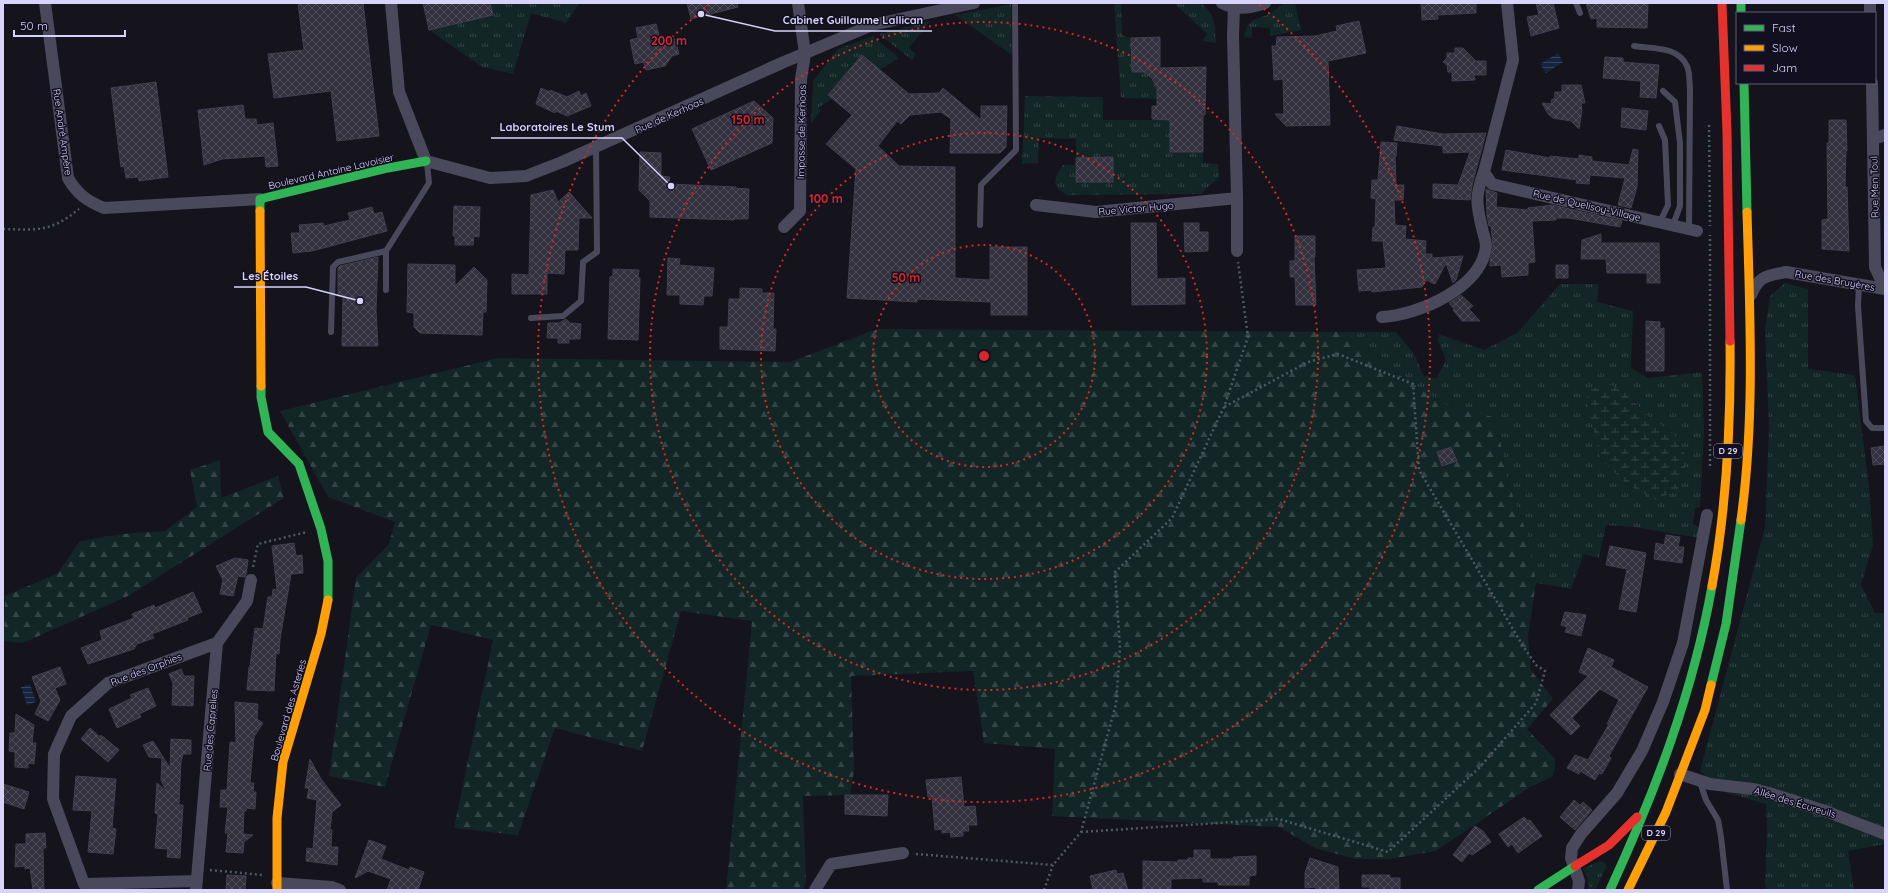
<svg xmlns="http://www.w3.org/2000/svg" width="1888" height="893" font-family="Quicksand,sans-serif">
  <style>
    .grass { fill: url(#grass-tufts); fill-rule: evenodd }
    .forest { fill: url(#forest-firs) }
    .wetland { fill: url(#wetland-marsh) }
    .water { fill: url(#water-rules) }
    .building { fill: url(#building-cross-hatch); stroke: #413e4f }
    .lines { fill: none; stroke-linecap: round; stroke-linejoin: round }
    .path { stroke: #4d5a64; stroke-width: 2.5; stroke-dasharray: 2 3; stroke-linecap: butt }
    .lane { stroke: #4a495b; stroke-width: 6 }
    .street { stroke: #4a495b; stroke-width: 12 }
    .fast { stroke: #30b455; stroke-width: 9 }
    .slow { stroke: #ff9f0a; stroke-width: 9 }
    .jam { stroke: #e5322d; stroke-width: 9 }
    .ring { fill: none; stroke: #d62828; stroke-width: 2; stroke-dasharray: 2 4 }
    .labels { text-anchor: middle; stroke-width: 3; stroke-linejoin: round; paint-order: stroke }
    .shield { fill: #120f20; stroke: #9c98b9; stroke-width: 1 }
    .shield-label { font-size: 9px; font-weight: bold; fill: #d7d3fa }
    .street-label { font-size: 10px; fill: #d7d3fa; stroke: #120f20 }
    .centre { fill: #d62828; stroke: #120f20; stroke-width: 2 }
    .ring-label { font-size: 12px; text-anchor: middle; font-weight: bold; fill: #d62828; stroke: #120f20; stroke-width: 3; stroke-linejoin: round; paint-order: stroke }
    .leader { fill: none; stroke: #d7d3fa; stroke-width: 1.5 }
    .callout-dot { fill: #d7d3fa; stroke: #120f20; stroke-width: 1.5 }
    .callout-label { font-size: 11px; text-anchor: middle; font-weight: bold; fill: #d7d3fa; stroke: #120f20; stroke-width: 3; stroke-linejoin: round; paint-order: stroke }
  </style>
  <defs>
    <pattern id="grass-tufts" width="24" height="20" patternUnits="userSpaceOnUse"><rect width="24" height="20" fill="#132626"/><path d="M3 7l-1-3M5 7V3M7 7l1-3M15 17l-1-3M17 17v-4M19 17l1-3" fill="none" stroke="#354546"/></pattern>
    <pattern id="forest-firs" width="22" height="20" patternUnits="userSpaceOnUse"><rect width="22" height="20" fill="#132626"/><path d="M5 1l3.5 6h-7zM16 11l3.5 6h-7z" fill="#354546"/></pattern>
    <pattern id="wetland-marsh" width="20" height="14" patternUnits="userSpaceOnUse"><rect width="20" height="14" fill="#132626"/><path d="M1 5h8M5 5V1M11 12h8M15 12V8" fill="none" stroke="#354546"/></pattern>
    <pattern id="water-rules" width="6" height="5" patternUnits="userSpaceOnUse"><rect width="6" height="5" fill="#152540"/><path d="M0 2.5h6" fill="none" stroke="#36445c"/></pattern>
    <pattern id="building-cross-hatch" width="8" height="8" patternUnits="userSpaceOnUse"><rect width="8" height="8" fill="#33313e"/><path d="M0 0l8 8M0 8l8-8" fill="none" stroke="#504e5b"/></pattern>
  </defs>
  <rect width="100%" height="100%" fill="#15131c"/>
  <path class="grass" d="M490 3H579L566 23 531 13 513 74 482 67 429 30 493 15Z
    M1114 3H1121L1122 35 1131 38 1132 72H1148L1152 80 1156 81 1157 99 1121 98Z
    M1174 3H1200C1216 13 1215 26 1216 43L1202 41 1207 34Z
    M1284 3H1295L1301 30 1270 36V28L1252 27V38L1244 37C1248 18 1253 21 1269 14 1274 11 1279 7 1284 3Z
    M1011 4 1012 55 955 15Z
    M930 21 909 48 916 54 912 60 879 34Z
    M873 36 899 58 819 107 821 110 811 124 813 81 838 49Z
    M1025 96 1103 97V120H1170V152H1203V163L1218 164 1219 177 1201 194 1067 195C1051 187 1053 178 1063 165H1075L1076 182H1113V157L1076 158V139L1039 138 1038 163 1022 164Z
    M1785 283 1808 289V369L1855 375 1870 496 1873 545 1861 585 1875 613H1885V844L1848 851 1854 890H1767L1765 883 1767 831 1766 804 1727 793 1700 771 1765 527 1769 429 1765 329 1770 296Z
    M1560 284H1599L1597 302 1633 311 1631 368 1648 378 1702 372 1704 432 1700 507 1695 508 1693 524 1699 527V538L1634 527 1606 525 1599 558 1584 554 1571 589 1536 583 1529 540 1506 477 1497 418 1444 404 1390 369 1349 332H1396L1415 355 1423 375 1436 379 1446 360 1438 341 1439 334 1484 350 1517 333ZM1610 386 1634 400 1643 413 1673 433 1628 485 1601 460 1588 390Z
    M1599 861 1603 862 1607 866 1595 890H1587L1589 887 1587 878 1583 869Z"/>
  <path class="forest" d="M877 329 1349 332 1390 369 1444 404 1497 418 1506 477 1529 540 1536 583 1528 636 1531 670 1553 699 1527 729 1555 759V768L1552 777 1530 787 1436 851 1390 859H1355L1315 848 1279 827 1052 816 1055 749 984 743 973 671 851 676 854 770 850 795 803 796 806 881 803 890H726L752 621 681 611 642 751 555 728 518 835 454 828 493 640 431 625 385 787 329 776 356 578 389 544 395 522 328 497 280 411 498 358 790 362Z
    M220 460 221 498 278 476 284 498 128 596 23 643 4 641 5 596 58 573 80 541 122 534 165 531 197 507 190 470Z"/>
  <path class="wetland" d="M1610 385 1625 390 1643 413 1673 433 1688 459 1678 489 1656 500 1628 485 1601 460 1588 407V389Z"/>
  <path class="water" d="M1558 53 1563 62 1546 73 1540 64Z
    M30 684 36 702 27 705 21 687Z"/>
  <path class="building" d="M298 3H363L379 136 337 141 331 91 274 98 268 54 304 50Z
    M423 3H490L493 15 429 30Z
    M687 3H737L738 7 691 19Z
    M1421 3H1476V13L1437 15 1438 19 1422 20Z
    M1536 3H1553L1559 28 1531 36 1527 17 1539 15Z
    M1586 3H1648L1647 28 1597 27V18L1591 19Z
    M1359 21 1366 53 1328 61 1330 125 1286 126 1275 114H1284L1283 79 1274 80 1272 46H1276L1277 37 1315 36 1337 31 1336 26Z
    M656 24 661 42 675 39 679 54 672 56 665 66 646 70 644 62 635 64 630 40 638 38 636 28Z
    M1160 37V68L1206 67 1205 115H1203V152H1170V120L1152 119V106H1157V87L1151 77 1144 72H1132L1131 38Z
    M1455 48H1463L1476 61H1486V75H1474L1475 80 1452 81V72H1448L1447 65 1443 62 1447 58V53H1455Z
    M862 55 909 94 939 93 943 88 981 120V106H1007L1006 147 1000 153H950L951 119 941 112 910 115 901 124 897 121 878 146 899 166 955 167V278L990 280V247H1027V315H991V302L917 299V302L847 298 856 169 826 144 852 115 828 95Z
    M1605 57 1623 58V62L1659 65 1656 98 1640 97 1641 81 1603 78Z
    M156 82 168 177 139 181 138 177 126 178 124 166 121 167 111 88Z
    M1562 85H1581L1585 103H1581L1582 110 1579 129 1571 121 1553 118 1548 114 1542 103 1551 104 1552 99 1554 100 1555 92H1562Z
    M541 88 550 92V90L567 97 579 91 581 96 586 93 591 106 567 116 556 111 555 113 536 104Z
    M754 101 773 118 772 143 711 170 692 129Z
    M243 105 245 119H256L257 125 273 123 278 166 266 167 265 156 222 159 204 165 198 110Z
    M1622 108 1648 111 1646 130 1621 127Z
    M1829 120H1846L1847 151H1846L1845 187H1847L1849 251 1822 249V220L1828 219 1827 143H1829Z
    M1397 126 1443 134 1486 133 1472 185 1470 200 1433 198V184L1458 185 1470 152 1443 153V146L1394 140Z
    M1381 142 1397 143 1396 156H1395L1396 185H1404L1403 200H1394L1395 225 1406 226 1405 239 1426 241 1425 254H1432V258L1463 256 1456 280 1453 283 1446 263 1435 284 1426 280 1422 287 1372 292V290L1359 291 1357 270 1386 268 1383 241H1372L1373 227H1375L1376 199 1371 198 1372 180H1378Z
    M1633 149 1638 150 1637 187 1631 208 1618 205 1625 178 1590 175 1589 184 1576 183 1577 180 1502 170 1506 150 1550 158V156L1579 159V155L1592 157V161L1629 165Z
    M640 152 661 153V176L670 177 669 184 736 187 735 188 749 189 748 219H734V220L650 217V201L639 190Z
    M1113 157V182H1076V158Z
    M1486 189 1497 193 1496 207 1528 210V208L1552 205 1622 221 1620 227 1569 218H1556V220L1532 221 1535 262 1528 263V275L1502 277 1501 265 1490 266V260L1493 246 1491 226H1489L1487 215Z
    M553 190 558 202 569 192 592 218H579L578 250H565L564 274 547 273V294H512V274L529 275 531 195Z
    M454 206 480 207 479 237 474 236 473 245H455V236H453Z
    M372 207 374 214 382 212 387 231 312 251 293 253 291 233H300L299 225 323 223 324 226 350 220 348 213Z
    M1131 223H1156L1157 279 1185 278V304L1132 305Z
    M1184 223H1199V232H1208V251L1185 252Z
    M1601 234V243H1659L1660 283H1647V273H1607L1606 259H1581L1582 240Z
    M1295 236H1315V257H1314L1316 305H1296L1295 277H1290V261H1295Z
    M378 257 376 310 378 346H342L343 296H338V268L340 266Z
    M668 258 680 259 679 265 714 268 712 296H704L703 305 680 304V295H667Z
    M408 264 455 265V286L474 267 487 280 486 312H483L482 335 420 333 414 327V313L407 312Z
    M1556 265H1568V278H1556Z
    M613 269 639 270 638 278H640L638 340 608 339 610 277 613 276Z
    M740 288 762 289V293H774L773 329H776L775 351 720 349V327H728L729 299H740Z
    M1461 295 1473 306 1469 309 1480 321H1462L1453 310 1454 309 1449 303Z
    M566 319 570 323 581 324 580 339H569V343H558V338H547L548 323H559Z
    M1646 321 1660 322V329L1664 328V371H1646Z
    M1885 446V464L1873 465 1871 448Z
    M1451 447 1457 461 1442 466 1437 452Z
    M1666 535 1680 537 1678 547H1684L1682 563 1654 559 1656 543 1664 545Z
    M294 543 296 556 302 555 303 573 291 574 280 639 279 654 276 653 274 691 247 690 249 667H250L255 628 263 629 268 597H272L273 589 277 590 272 546Z
    M1610 546 1646 553 1636 612 1619 609 1627 569 1606 565Z
    M235 558 248 560 246 575 245 577 238 576 233 596 220 594 223 580 216 566Z
    M193 592 202 612 187 618 188 620 152 634 154 638 137 644 134 649 88 664 81 648 102 640 100 631 134 618 132 614 154 605 155 608Z
    M1565 612 1586 615 1581 636 1565 632 1567 627 1561 625Z
    M1588 648 1614 660 1611 667 1648 687 1609 756 1611 758 1602 774 1599 773 1595 780 1580 771 1579 774 1567 768 1575 755 1588 760 1609 724H1607L1619 700 1600 689 1572 718 1580 726 1571 735 1550 715 1588 676 1579 672Z
    M60 667 66 684 55 688 60 700 48 721 35 714 41 701 32 677Z
    M181 669 184 676H194L193 706 172 705 173 683 169 674Z
    M148 688 156 706 139 714 141 717 117 728 109 709 132 698 130 695Z
    M235 702 258 704 257 719 263 723 254 737 250 783H254L253 792H256L255 809 246 808V811H244L243 834 253 835 244 842 243 853 226 852 228 833H225L228 807H220L221 790H227L230 742 236 743Z
    M16 714 34 725 32 743H36L34 764 28 763V768L15 767V752L9 751 10 733H15Z
    M90 728 100 737 101 735 119 750 108 762 81 739Z
    M171 739 191 740V754H183L181 762 179 803V805H183L180 858 167 857 168 849 155 848 158 814 155 813 157 783 166 791 161 780 162 758 149 757 143 745 153 741 170 768Z
    M310 759 321 779 341 805 332 812 330 830H332L331 847H338L337 865 306 861 307 848 313 849 317 800 307 798 309 788H305Z
    M76 776 116 779 112 828 116 829 113 854 88 852 92 811 73 810Z
    M961 777 964 807 975 806 977 825H968L969 831H963V836L951 837 950 832 942 833V829L935 830 932 797H928L926 780Z
    M3 784 29 792 24 809 3 802Z
    M845 795H888L887 816 845 814Z
    M1574 800 1580 805 1583 802 1592 810 1575 830 1560 817Z
    M1524 817 1528 821 1530 820 1542 836 1518 853 1512 844 1508 847 1499 834Z
    M1475 826 1483 831 1491 842 1472 855 1469 853 1462 862 1453 855Z
    M45 833 46 848H43L44 890H33L30 868 25 869V866L15 867 16 844H26V834Z
    M369 840 386 846 381 859 409 870 410 867 424 872 418 890H387L391 879 368 871 355 878Z
    M1194 850H1210V859H1233V857L1256 856V875L1249 876V885H1218V882H1203V878L1171 879V890H1143V861L1178 862V860H1188V858H1194Z
    M1310 858 1338 867 1339 889 1316 890V887L1305 888V873Z
    M1116 870 1117 874 1123 873 1128 890H1093L1090 876Z
    M227 875 246 876 245 890H226Z
    M1362 875H1390V878H1400V890H1370V887H1362Z"/>
  <g class="lines">
    <path class="path" d="M1709 125 1710 226
      M3 229C38 230 51 232 79 209
      M1710 466V235
      M253 567 258 544 307 532
      M1081 832 1279 819 1388 852 1479 768 1536 703 1545 671 1536 665 1523 646 1419 470 1413 384 1338 354 1308 362 1224 407
      M916 854 1053 865 1081 832 1116 704 1120 648 1115 572 1172 518 1224 407 1248 337 1238 262
      M210 870 263 875
      M1044 890 1053 865"/>
    <path class="lane" d="M1576 3 1580 13
      M1634 46C1653 49 1678 46 1687 66 1690 72 1689 81 1690 88L1689 229
      M1663 91 1675 102 1680 143V206L1673 225
      M1659 126 1665 140 1668 205 1660 222
      M980 225 981 185 1016 150 1015 3
      M1859 284 1858 306 1866 421 1872 428H1885
      M386 290V251
      M531 318 563 316 581 301 583 262 597 252 596 147
      M331 332 333 267 338 262 386 251 429 183 427 163
      M1700 782 1706 800 1718 820 1721 837 1727 890"/>
    <path class="street" d="M45 3 68 178C77 194 87 201 104 208L260 199
      M391 3 399 92 426 161 490 178 526 176 562 162 784 62 872 25 974 3
      M1222 3C1235 10 1251 8 1265 3
      M1507 3 1513 60 1484 172 1492 184 1697 231
      M1870 3V13
      M1872 83 1875 267 1885 289
      M1873 139 1885 135
      M1237 198V251
      M1036 205 1096 212 1237 198 1233 35 1234 7
      M784 227 800 211 801 79 805 54 798 3
      M1751 295C1759 276 1766 276 1786 272L1885 289
      M1382 317C1418 315 1482 288 1486 246 1486 240 1483 234 1482 228 1476 203 1475 196 1484 172
      M1680 774 1710 784 1753 789 1769 793 1828 812 1885 834
      M197 881 84 884 53 799 54 754 71 716 108 683 217 643
      M277 883 332 887 340 890
      M196 890 217 643 247 601 251 580
      M815 890 831 864 903 853
      M1578 890 1579 881 1571 858 1572 848 1581 834 1617 793 1642 751 1663 702 1683 643 1707 515"/>
    <path class="fast" d="M1741 3V13
      M1744 83 1747 212
      M260 211V199L388 168 426 161
      M261 386V397L268 432 299 464 321 529 328 561V600
      M1711 685 1726 624 1741 520
      M1538 890 1575 866
      M1610 890C1655 792 1693 693 1712 586"/>
    <path class="slow" d="M260 211 261 386
      M1741 520C1755 418 1750 315 1747 212
      M1712 586C1727 505 1731 424 1730 341
      M277 890V818L283 762 321 634 328 600
      M1628 890 1666 812 1705 710 1711 685"/>
    <path class="jam" d="M1722 3 1727 132 1730 341
      M1575 866 1609 845 1637 817"/>
  </g>
  <g class="ring">
    <circle cx="984" cy="356" r="111"/>
    <circle cx="984" cy="356" r="223"/>
    <circle cx="984" cy="356" r="334"/>
    <path d="M1259 5A446 446 0 1 1 709 5"/>
  </g>
  <g class="labels">
    <g class="shield">
      <rect x="1714" y="444" width="28" height="14" rx="3"/>
      <rect x="1642" y="826" width="28" height="14" rx="3"/>
    </g>
    <g class="shield-label">
      <text x="1728" y="454">D 29</text>
      <text x="1656" y="836">D 29</text>
    </g>
    <g class="street-label">
      <text transform="translate(669 115) rotate(-24)" y="4">Rue de Kerhoas</text>
      <text transform="translate(63 132) rotate(82)" y="4">Rue André Ampère</text>
      <text transform="translate(801 132) rotate(-89)" y="4">Impasse de Kerhoas</text>
      <text transform="translate(331 171) rotate(-13)" y="4">Boulevard Antoine Lavoisier</text>
      <text transform="translate(1874 187) rotate(-91)" y="4">Rue Men Toul</text>
      <text transform="translate(1587 205) rotate(13)" y="4">Rue de Quelisoy-Village</text>
      <text transform="translate(1136 208) rotate(-5)" y="4">Rue Victor Hugo</text>
      <text transform="translate(1835 280) rotate(10)" y="4">Rue des Bruyères</text>
      <text transform="translate(146 669) rotate(-21)" y="4">Rue des Orphies</text>
      <text transform="translate(288 710) rotate(-74)" y="4">Boulevard des Asteries</text>
      <text transform="translate(210 730) rotate(-85)" y="4">Rue des Caprelles</text>
      <text transform="translate(1795 802) rotate(17)" y="4">Allée des Écureuils</text>
    </g>
  </g>
  <circle cx="984" cy="356" r="6" class="centre"/>
  <g class="ring-label">
    <text x="669" y="45">200 m</text>
    <text x="748" y="124">150 m</text>
    <text x="826" y="203">100 m</text>
    <text x="906" y="282">50 m</text>
  </g>
  <path class="leader" d="M701 14L775 31H932M671 186L622 138H491M360 301L306 287H234"/>
  <g class="callout-dot">
    <circle cx="701" cy="14" r="4"/>
    <circle cx="671" cy="186" r="4"/>
    <circle cx="360" cy="301" r="4"/>
  </g>
  <g class="callout-label">
    <text x="853" y="24">Cabinet Guillaume Lallican</text>
    <text x="557" y="131">Laboratoires Le Stum</text>
    <text x="270" y="280">Les Étoiles</text>
  </g>
  <rect width="1888" height="893" fill="none" stroke="#d7d3fa" stroke-width="8"/>
  <rect x="1736" y="12" width="140" height="72" fill="#120f20" stroke="#615d77"/>
  <rect x="1744" y="25" width="20" height="6" fill="#30b455" stroke="#615d77"/>
  <text x="1772" y="32" font-size="12" fill="#d7d3fa">Fast</text>
  <rect x="1744" y="45" width="20" height="6" fill="#ff9f0a" stroke="#615d77"/>
  <text x="1772" y="52" font-size="12" fill="#d7d3fa">Slow</text>
  <rect x="1744" y="65" width="20" height="6" fill="#e5322d" stroke="#615d77"/>
  <text x="1772" y="72" font-size="12" fill="#d7d3fa">Jam</text>
  <path d="M14 30v6h111v-6" fill="none" stroke="#d7d3fa" stroke-width="2"/>
  <text x="20" y="30" font-size="12" fill="#d7d3fa" stroke="#120f20" stroke-width="3" paint-order="stroke">50 m</text>
</svg>
